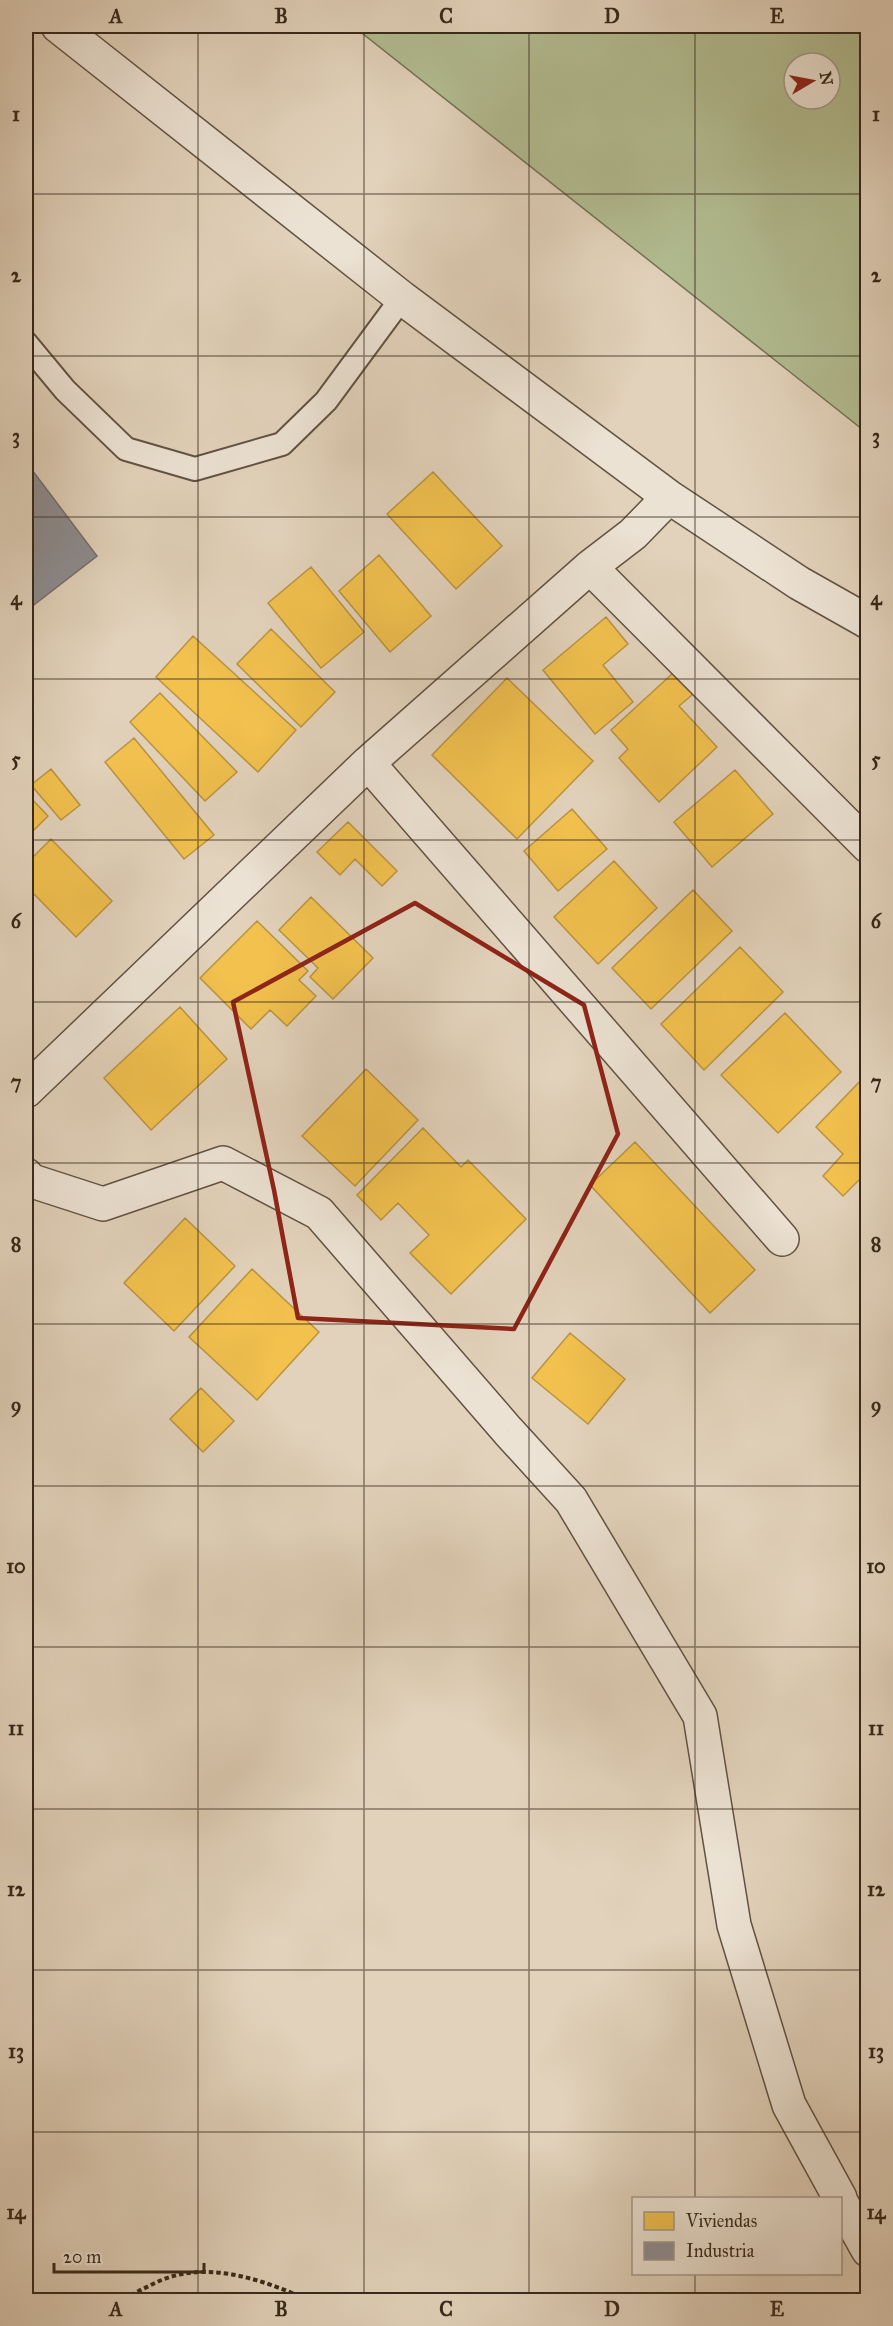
<svg xmlns="http://www.w3.org/2000/svg" width="893" height="2326" font-family="'IM FELL Great Primer',serif">
  <style>
    .green { fill: #b2bc91; stroke: #747256; stroke-width: 1.5; fill-rule: evenodd }
    .homes { fill: #f2c14e; stroke: #ba933f; stroke-width: 1.5 }
    .industry { fill: #8d8d92; stroke: #736f6e; stroke-width: 1.5 }
    .lines { fill: none; stroke-linecap: round; stroke-linejoin: round }
    .lane-casing { stroke: #625243; stroke-width: 26 }
    .street-casing { stroke: #625243; stroke-width: 36 }
    .path { stroke: #37281b; stroke-width: 4; stroke-dasharray: 4.5 3; stroke-linecap: butt }
    .lane { stroke: #ece2d3; stroke-width: 22 }
    .street { stroke: #ece2d3; stroke-width: 33 }
    .marked { fill: none; stroke: #8f2418; stroke-width: 4.5; stroke-linejoin: round }
    .grid { fill: none; stroke: #37281b; stroke-width: 1.5; stroke-opacity: 0.55 }
    .neatline { fill: none; stroke: #37281b; stroke-width: 2 }
    .grid-label { font-size: 20px; text-anchor: middle; font-weight: bold; fill: #37281b }
  </style>
  <rect width="100%" height="100%" fill="#e2d2bb"/>
  <filter id="stains"><feTurbulence type="fractalNoise" baseFrequency=".00333" numOctaves="4"/><feColorMatrix values="0 0 0 0 .2 0 0 0 0 .09 0 0 0 0 .02 0 0 0 .5 -.17"/></filter>
  <radialGradient id="worn" r=".72"><stop offset=".6" stop-color="#630" stop-opacity="0"/><stop offset="1" stop-color="#630" stop-opacity=".3"/></radialGradient>
  <path class="green" d="M353 26H867V433ZM794 63H830V99H794Z"/>
  <path class="homes" d="M433 472 502 546 456 589 387 514Z
    M379 555 431 616 390 652 339 591Z
    M311 567 364 632 321 668 268 603Z
    M606 617 628 644 603 665 633 702 595 734 543 670Z
    M271 629 335 692 301 727 237 664Z
    M193 636 296 730 258 772 156 677Z
    M685 662 705 684 679 706 717 747 659 802 619 758 628 749 611 730Z
    M507 678 593 761 517 839 432 755Z
    M160 693 237 772 205 801 130 722Z
    M134 738 214 835 184 859 105 762Z
    M51 769 80 805 61 820 31 785Z
    M735 770 773 814 712 867 674 822Z
    M26 793 48 816 26 838Z
    M572 809 607 849 558 891 524 851Z
    M348 822 397 871 382 886 355 859 340 875 317 852Z
    M51 839 112 901 76 937 26 886V864Z
    M614 861 657 908 598 964 554 917Z
    M693 890 732 931 651 1009 612 968Z
    M311 897 373 958 333 999 310 977 318 968 279 930Z
    M257 921 308 971 299 980 316 996 287 1026 270 1010 251 1029 200 978Z
    M740 947 783 992 704 1070 661 1024Z
    M180 1007 227 1059 151 1130 104 1078Z
    M785 1013 841 1072 778 1133 721 1075Z
    M366 1069 418 1120 355 1186 302 1136Z
    M865 1076 868 1078V1171L843 1196 823 1176 843 1154 816 1127Z
    M423 1128 461 1167 468 1160 526 1219 451 1294 410 1253 429 1235 398 1203 381 1220 357 1195Z
    M635 1142 755 1270 710 1313 590 1185Z
    M185 1218 235 1266 174 1331 124 1283Z
    M252 1269 319 1332 257 1400 189 1337Z
    M570 1333 625 1379 588 1424 532 1378Z
    M201 1388 234 1421 203 1452 170 1419Z"/>
  <path class="industry" d="M26 462 97 556 26 611Z"/>
  <g class="lines">
    <defs>
      <path id="lane" d="M26 343 65 390 126 449 195 469 282 444 326 401 402 298"/>
      <path id="street" d="M58 26 402 298 669 497 799 583 868 622
        M590 567 868 846
        M368 763 782 1239
        M26 1091 368 763 590 567 633 534 669 497
        M26 1175 29 1180 103 1204 223 1163 319 1213 508 1431 571 1500 700 1716 734 1925 789 2105 840 2198
        M840 2200 868 2250"/>
    </defs>
    <use href="#lane" class="lane-casing"/>
    <use href="#street" class="street-casing"/>
    <path class="path" d="M125 2300C133 2293 143 2289 153 2284 204 2258 260 2279 309 2300"/>
    <use href="#lane" class="lane"/>
    <use href="#street" class="street"/>
  </g>
  <path class="marked" d="M415 903 584 1005 618 1134 514 1329 298 1318 274 1190 233 1002Z"/>
  <path class="grid" d="M198 26V2300M364 26V2300M529 26V2300M695 26V2198M26 194H868M26 356H868M26 517H868M26 679H868M26 840H868M26 1002H868M26 1163H868M26 1324H868M26 1486H868M26 1647H868M26 1809H868M26 1970H868M26 2132H868M695 2274V2300"/>
  <rect width="893" height="2326" fill="none" stroke="#e2d2bb" stroke-width="66"/>
  <rect x="632" y="2197" width="210" height="78" fill="#ece2d3" stroke="#a49889" stroke-width="1.5"/>
  <rect x="644" y="2212" width="30" height="18" fill="#f2c14e" stroke="#a49889" stroke-width="1.5"/>
  <text x="686" y="2227" font-size="18" fill="#37281b">Viviendas</text>
  <rect x="644" y="2242" width="30" height="18" fill="#8d8d92" stroke="#a49889" stroke-width="1.5"/>
  <text x="686" y="2257" font-size="18" fill="#37281b">Industria</text>
  <g transform="translate(812 81) rotate(80)"><circle r="28" fill="#ece2d3" stroke="#a49889" stroke-width="1.5"/>
  <path d="M0-4.5L10 22L0 15L-10 22Z" fill="#8f2418"/>
  <text y="-9" font-size="16" font-weight="bold" text-anchor="middle" fill="#37281b">N</text>
  </g>
  <path d="M54 2263v9h150v-9" fill="none" stroke="#37281b" stroke-width="3"/>
  <text x="63" y="2263" font-size="18" fill="#37281b" stroke="#ece2d3" stroke-width="4.5" paint-order="stroke">20 m</text>
  <rect x="33" y="33" width="827" height="2260" class="neatline"/>
  <g class="grid-label">
    <text x="116" y="23">A</text>
    <text x="281" y="23">B</text>
    <text x="446" y="23">C</text>
    <text x="612" y="23">D</text>
    <text x="777" y="23">E</text>
    <text x="16" y="121">1</text>
    <text x="876" y="121">1</text>
    <text x="16" y="282">2</text>
    <text x="876" y="282">2</text>
    <text x="16" y="443">3</text>
    <text x="876" y="443">3</text>
    <text x="16" y="605">4</text>
    <text x="876" y="605">4</text>
    <text x="16" y="766">5</text>
    <text x="876" y="766">5</text>
    <text x="16" y="928">6</text>
    <text x="876" y="928">6</text>
    <text x="16" y="1089">7</text>
    <text x="876" y="1089">7</text>
    <text x="16" y="1251">8</text>
    <text x="876" y="1251">8</text>
    <text x="16" y="1412">9</text>
    <text x="876" y="1412">9</text>
    <text x="16" y="1573">10</text>
    <text x="876" y="1573">10</text>
    <text x="16" y="1735">11</text>
    <text x="876" y="1735">11</text>
    <text x="16" y="1896">12</text>
    <text x="876" y="1896">12</text>
    <text x="16" y="2058">13</text>
    <text x="876" y="2058">13</text>
    <text x="16" y="2219">14</text>
    <text x="876" y="2219">14</text>
    <text x="116" y="2316">A</text>
    <text x="281" y="2316">B</text>
    <text x="446" y="2316">C</text>
    <text x="612" y="2316">D</text>
    <text x="777" y="2316">E</text>
  </g>
  <rect width="100%" height="100%" filter="url(#stains)"/>
  <rect width="100%" height="100%" fill="url(#worn)"/>
</svg>
